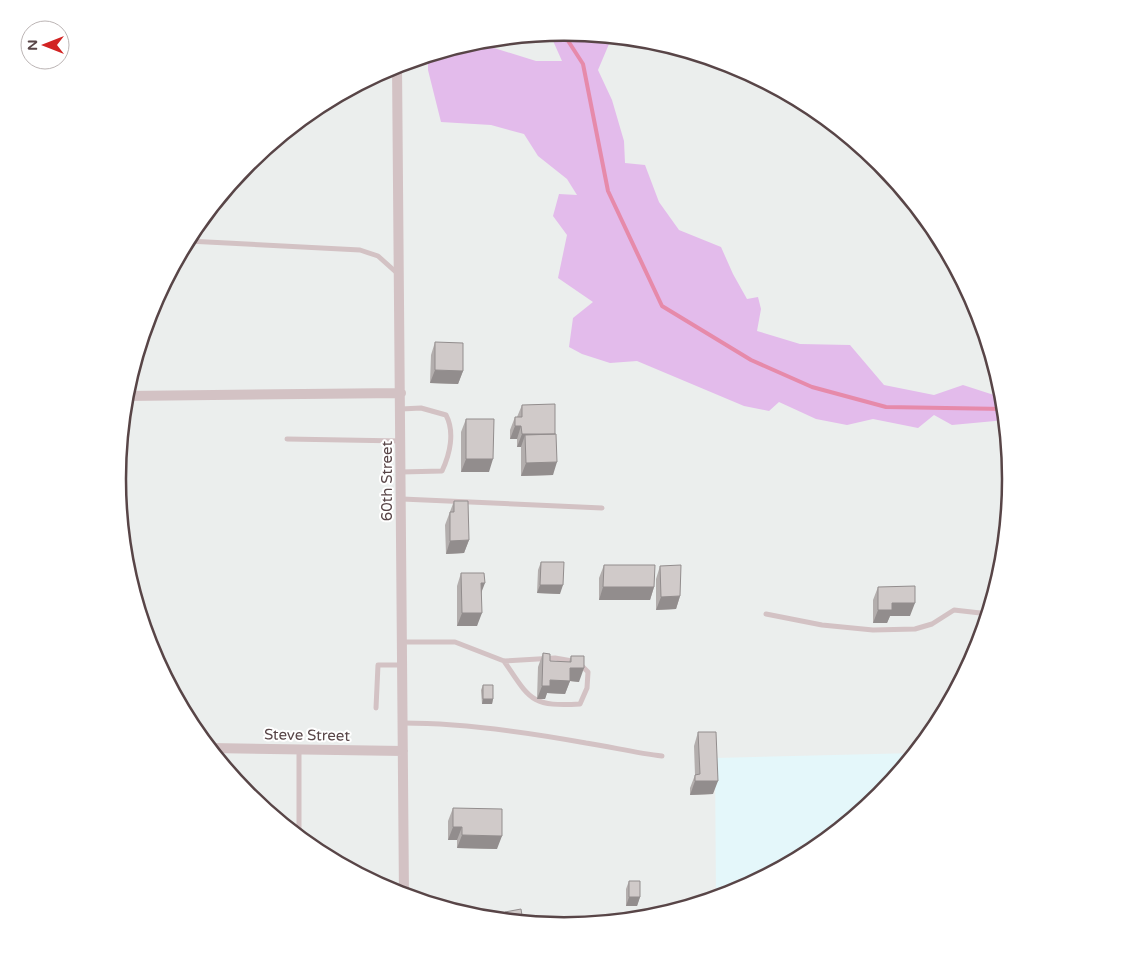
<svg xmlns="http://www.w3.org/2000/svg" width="1129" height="959" font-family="'Varela Round',sans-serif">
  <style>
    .commercial { fill: #e4f7fa }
    .green { fill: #e3bbeb }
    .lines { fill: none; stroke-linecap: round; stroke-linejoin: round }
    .stream { stroke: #e68aaa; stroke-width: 4 }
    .lane { stroke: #d3c2c4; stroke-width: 5 }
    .street { stroke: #d3c2c4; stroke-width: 10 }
    .wall { fill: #b3aead }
    .shaded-wall { fill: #928d8d }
    .building { fill: #d0cac9; stroke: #928d8d }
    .labels { text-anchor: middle; stroke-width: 4; stroke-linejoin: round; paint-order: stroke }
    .street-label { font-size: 15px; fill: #584547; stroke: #fff }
    .rim { fill: none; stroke: #584547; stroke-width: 2.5 }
  </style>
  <rect width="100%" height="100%" fill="#ebeeed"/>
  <path class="commercial" d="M916 753 880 796 813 851 735 893 716 898 715 758Z"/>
  <path class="green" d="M565 33 603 36 609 44 598 70 612 100 624 141 625 163 645 165 659 202 679 230 721 247 733 274 747 299 758 297 761 309 757 331 800 344 850 345 884 385 934 395 963 385 997 396H1003L1006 419 995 421 952 425 934 415 918 428 873 419 847 425 816 419 779 402 769 411 744 406 637 361 610 363 582 354 569 347 573 318 593 302 558 278 567 235 553 216 559 194 577 195 567 179 538 156 524 134 491 125 441 122 428 70V56L475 42 536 61H562L550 34Z"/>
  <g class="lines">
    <path class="stream" d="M563 33 583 64 608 191 662 306 751 360 812 387 886 407 1005 409"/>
    <path class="lane" d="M188 241 360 250 378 256 397 273
      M401 409 421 408 446 415C455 432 450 454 442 471L401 472
      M287 439 401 441
      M402 499 602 508
      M766 614 822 625 873 630 915 629 932 624 954 610 989 614
      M403 642H455L504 661 555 658 578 662 588 672 587 688 580 704C530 707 530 699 504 661
      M376 708 378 665H402
      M403 723C464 723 526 732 586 743 612 747 636 753 662 756
      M299 750V837"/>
    <path class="street" d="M397 65 404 896
      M126 396 401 393
      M210 748 403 751"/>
  </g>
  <path class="wall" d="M435 342 463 371 458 384 430 383 431 355Z
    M522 405 555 435 553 475 521 476V447H517V439H510V430L515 417H517Z
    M466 419 489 472H461V432Z
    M454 501 469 540 464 553 446 554 445 525Z
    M541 562 560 594 537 593 538 570Z
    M604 565 654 587 650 600H599V578Z
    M660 566 680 596 676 609 656 610V579Z
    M461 573 482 591 477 626H457V586Z
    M878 587 910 616H890L887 623H873V600Z
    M543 653 550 661 569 662 571 656 579 682 570 681 565 694 547 693 545 699H537L538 667Z
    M962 664 970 665 957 689V678Z
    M483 685 493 699 492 704H482L481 690Z
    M698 732 713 794 690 795V788L695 775 694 746Z
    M453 808 497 849 457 848V840H448V821Z
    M629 881 640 897 637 906H626V889Z
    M505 912 523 922 502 920Z"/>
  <path class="shaded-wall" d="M435 370 463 371 458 384 430 383Z
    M515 426H521L517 439H510Z
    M522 434H555L550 447 525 435 521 447H517Z
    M466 459H493L489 472H461Z
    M557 462 553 475 521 476 526 463Z
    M469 540 464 553 446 554 450 541Z
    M481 583H485L480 596Z
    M540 585H563L560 594 537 593Z
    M603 587H654L650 600H599Z
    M680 596 676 609 656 610 661 597Z
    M892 603H915L910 616H890L887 623H873L878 610Z
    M462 613H482L477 626H457Z
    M570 668H584L579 682 570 681 565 694 547 693 545 699H537L542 686Z
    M483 699H493L492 704H482Z
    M695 781H718L713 794 690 795Z
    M453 827H462L457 840H448Z
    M462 835 502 836 497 849 457 848Z
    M629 897H640L637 906H626Z"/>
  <path class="building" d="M435 342 463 343V371L435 370Z
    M555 404V434H522L521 426H515V417H522V405Z
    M466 419H494L493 459H466Z
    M556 434 557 462 526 463 525 435Z
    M454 501H468L469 540 450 541V512H454Z
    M541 562H564L563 585H540Z
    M604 565H655L654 587H603Z
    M681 565 680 596 661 597 660 566Z
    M461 573H484L485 583H481L482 613H462Z
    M915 586V603H892V610H878V587Z
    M543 653 550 654V661L571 662V656H584V668H570V681L550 680V686H542Z
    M962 664 970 665 961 681Z
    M483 685H493V699H483Z
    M698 732H716L718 781H695V775L700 774Z
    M453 808 502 809V836L462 835V827H453Z
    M629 881H640V897H629Z
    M521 909 523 922 506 921 505 912Z
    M644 916H655V917L644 919Z"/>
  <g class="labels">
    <g class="street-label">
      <text transform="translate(387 481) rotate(-90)" y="5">60th Street</text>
      <text transform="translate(307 735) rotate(1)" y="5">Steve Street</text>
    </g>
  </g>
  <path d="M0 0H1129V959H0ZM126 479a438 438 0 1 1 876 0a438 438 0 1 1-876 0Z" fill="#fff" fill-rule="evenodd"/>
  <path class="rim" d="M126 479a438 438 0 1 1 876 0a438 438 0 1 1-876 0Z"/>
  <g transform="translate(45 45) rotate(270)"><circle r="24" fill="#ffffff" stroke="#bcb5b5"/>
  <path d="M0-4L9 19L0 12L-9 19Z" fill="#d22322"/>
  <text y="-8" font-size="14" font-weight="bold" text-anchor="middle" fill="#584547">N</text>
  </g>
</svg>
